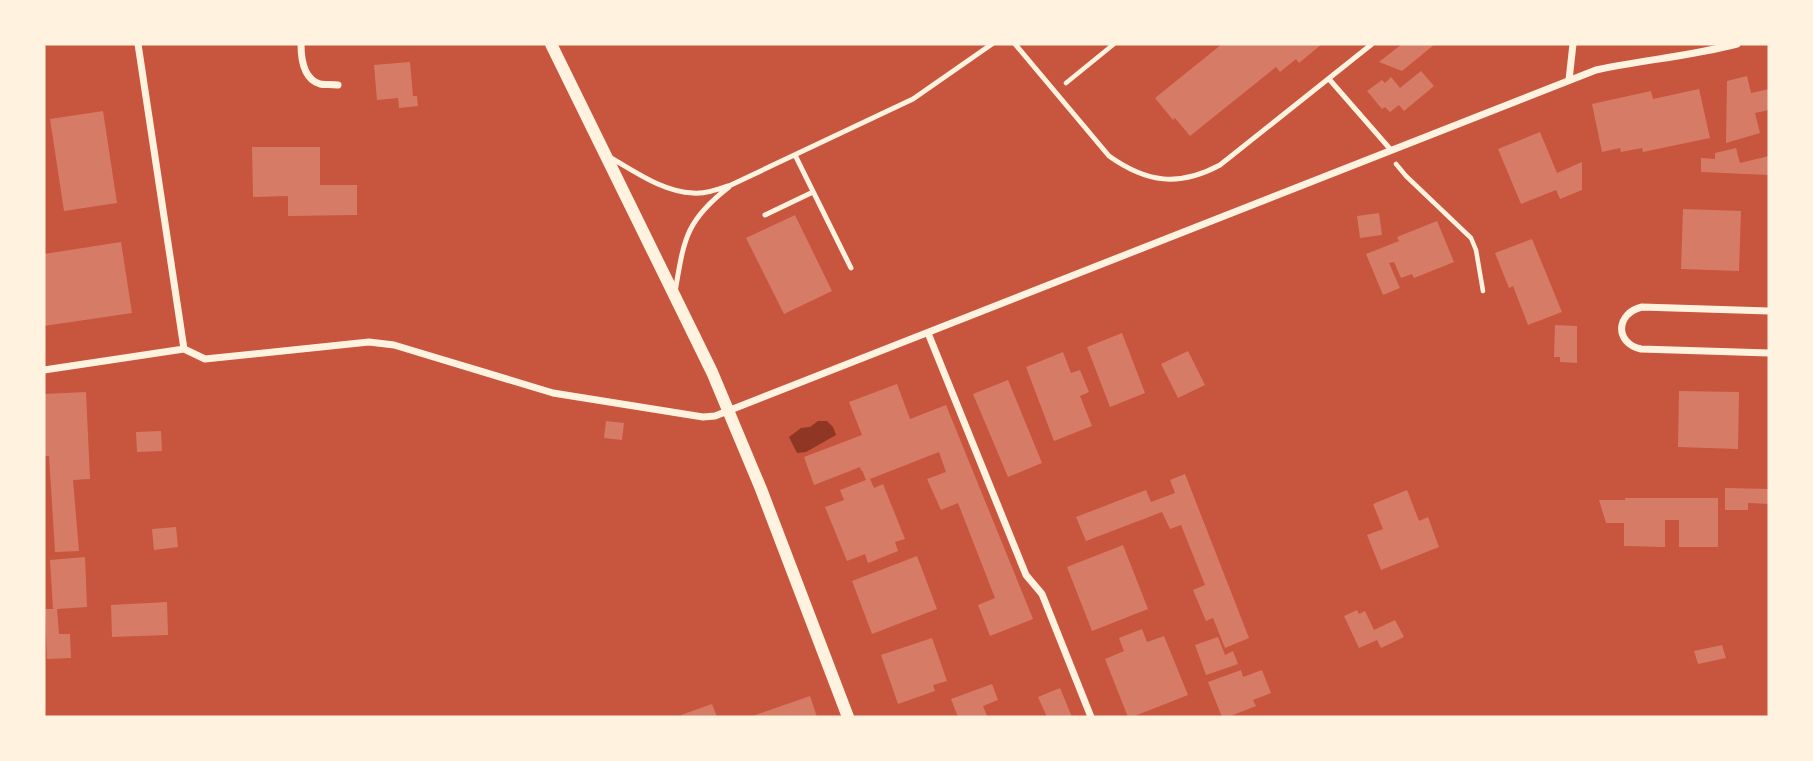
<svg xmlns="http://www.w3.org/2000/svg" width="1813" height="761" font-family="Montserrat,sans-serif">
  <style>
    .water { fill: #8f3625 }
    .building { fill: #d67c66 }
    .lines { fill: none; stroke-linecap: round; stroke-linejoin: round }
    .path { stroke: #fff3e0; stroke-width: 4.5 }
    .service { stroke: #fff3e0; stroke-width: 5 }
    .minor { stroke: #fff3e0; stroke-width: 7 }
    .tertiary { stroke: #fff3e0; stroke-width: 12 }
  </style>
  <rect width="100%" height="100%" fill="#c8553d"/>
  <path class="water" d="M818 421H827L833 427 836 435 806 452 797 453 789 437 801 428 810 427Z"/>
  <path class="building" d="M1222 44H1322L1299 63 1296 59 1280 72 1276 67 1190 136 1175 118 1173 120 1155 98Z
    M1402 44H1435L1402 71 1379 62Z
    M410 62 413 96H417L418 106 399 108 398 98 377 100 374 65Z
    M1421 71 1434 86 1404 111 1399 105 1390 112 1385 107 1382 109 1367 91 1382 80 1385 83 1391 77 1400 88Z
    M1747 76 1751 93 1769 89V110L1755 113 1760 133 1726 143 1727 81Z
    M1699 89 1710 138 1643 152 1642 148 1621 152 1620 148 1602 152 1592 104 1651 91 1653 99Z
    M103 111 117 203 64 211 50 119Z
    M1540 132 1557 173 1582 162V190L1560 199 1556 190 1521 204 1498 149Z
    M252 147H320V185H357V215L288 216V196L253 197Z
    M1736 148 1740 163 1769 156V175L1701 172V158L1715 159V153Z
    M1683 209 1741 211 1739 271 1681 269Z
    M1379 213 1382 235 1360 238 1357 216Z
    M795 215 832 291 784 314 746 238Z
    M1437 221 1454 262 1414 278 1412 274 1401 278 1394 262 1389 263 1400 288 1383 295 1366 254 1399 241 1397 237Z
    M1532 239 1562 312 1528 325 1513 286 1509 288 1495 253Z
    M121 242 132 313 44 326V254Z
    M1555 325 1577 326V363L1560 362V357H1554Z
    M1122 333 1145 393 1110 407 1087 347Z
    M1188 351 1205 385 1178 398 1161 364Z
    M1063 352 1071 373 1080 370 1089 392 1080 396 1092 426 1054 441 1026 367Z
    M1008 380 1042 463 1008 477 973 394Z
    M897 384 910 419 946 405 1033 619 990 636 978 605 995 598 958 503 941 510 927 479 946 472 939 452 870 479 874 488 883 484 905 539 895 542 898 551 868 563 865 554 847 561 825 507 844 500 840 490 866 480 862 470 861 471 860 467 814 485 804 457 862 435 849 402Z
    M1679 391 1739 392 1738 449 1678 447Z
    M86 392 90 479 73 480 79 551 55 552 49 456H44V394Z
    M606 421 624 423 622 440 604 438Z
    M161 431 162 451 137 452 136 432Z
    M1185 474 1249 638 1225 648 1213 618 1206 621 1193 590 1205 585 1181 525 1170 529 1162 512 1086 541 1076 517 1146 490 1151 502 1175 493 1170 480Z
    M1725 488 1769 489V504L1748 503V510H1725Z
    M1407 490 1419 521 1428 517 1439 547 1381 570 1367 535 1383 529 1373 504Z
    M1625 498H1718V547H1679V520H1665V547L1624 546V523H1606L1599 500H1625Z
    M176 527 178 547 154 550 152 529Z
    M1123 545 1148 609 1092 631 1067 567Z
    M917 556 937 609 872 634 852 581Z
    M85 557 87 607 57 609 59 634H70L71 658 47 659 45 609H53L50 560Z
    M167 602 168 635 112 637 111 605Z
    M1357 610 1359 614 1365 611 1374 630 1395 620 1404 637 1381 648 1377 640 1359 648 1344 616Z
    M1142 629 1147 642 1164 636 1188 695 1132 717H1128L1105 659 1124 651 1119 638Z
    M1218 637 1225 655 1233 651 1238 664 1206 675 1195 645Z
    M932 638 947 681 933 685 935 691 898 704 881 655Z
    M1722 645 1726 658 1698 664 1694 651Z
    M1241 670 1243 677 1262 670 1271 693 1253 700 1256 706 1228 717H1222L1208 682Z
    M992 684 998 700 983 706 987 716 958 717 951 699Z
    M1060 688 1072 717H1047L1038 697Z
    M810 696 817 717H750Z
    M712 704 717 717H681V715Z"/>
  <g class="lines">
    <path class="path" d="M1066 83 1114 44
      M1396 164 1406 176 1471 238 1476 250 1483 291"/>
    <path class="service" d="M1015 44 1109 156C1147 183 1179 187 1220 165L1372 44
      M1329 79 1391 150
      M795 155 851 268
      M611 158C636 172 663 192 693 193 706 194 719 189 731 185L913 99 992 44
      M765 215 813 192
      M675 292C684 240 685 221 729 187"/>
    <path class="minor" d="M138 44 184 349
      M301 44C301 58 303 79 320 84 325 85 332 84 338 85
      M1569 80 1573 44
      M1769 311 1642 307C1616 313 1614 343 1641 349L1769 353
      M928 333 1026 575 1042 594 1091 717
      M44 370 184 349 205 359 369 342 394 345 553 393 703 417 715 416 1596 70C1643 60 1691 56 1737 44"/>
    <path class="tertiary" d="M551 44 712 372 761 489 848 717"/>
  </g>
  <rect width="1813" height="761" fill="none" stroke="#fff3e0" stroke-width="91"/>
</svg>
